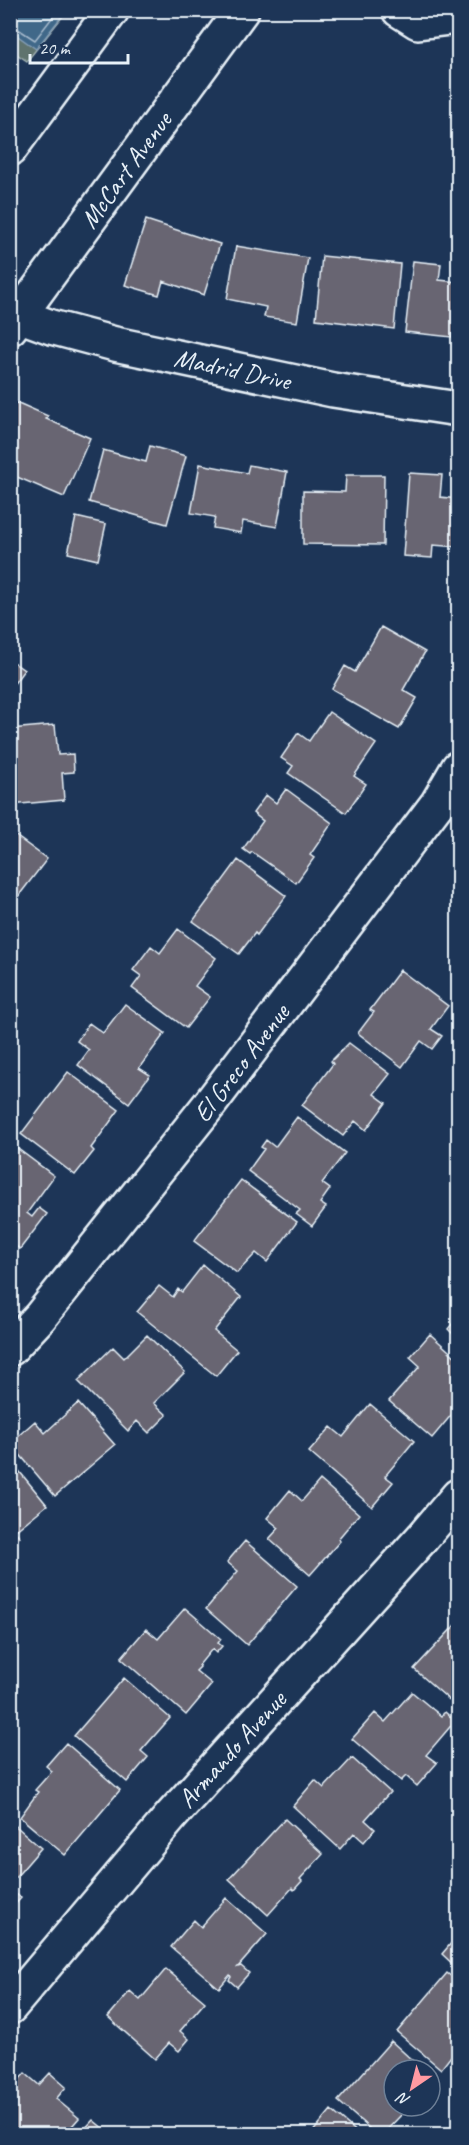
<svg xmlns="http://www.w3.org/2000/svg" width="469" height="2145" font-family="Caveat,sans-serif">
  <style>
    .green { fill: #5e736e; stroke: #a3b2b3; stroke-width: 1.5 }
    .water { fill: #416789; stroke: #849eb5; stroke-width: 1.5 }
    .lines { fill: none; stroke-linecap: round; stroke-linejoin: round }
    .shore { stroke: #a5bacc; stroke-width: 1.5 }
    .building { fill: #686572; stroke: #e8f1f8; stroke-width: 1.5 }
    .minor-casing { stroke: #e8f1f8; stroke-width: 38 }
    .major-casing { stroke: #e8f1f8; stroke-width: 38 }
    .minor { stroke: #1d3557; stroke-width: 33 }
    .major { stroke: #1d3557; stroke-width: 33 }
    .labels { text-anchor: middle; stroke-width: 4.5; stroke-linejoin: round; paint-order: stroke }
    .street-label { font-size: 26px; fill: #e8f1f8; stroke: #1d3557 }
  </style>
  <rect width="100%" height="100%" fill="#1d3557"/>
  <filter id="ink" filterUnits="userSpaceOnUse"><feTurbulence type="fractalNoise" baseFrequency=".0167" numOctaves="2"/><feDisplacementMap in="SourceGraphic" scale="12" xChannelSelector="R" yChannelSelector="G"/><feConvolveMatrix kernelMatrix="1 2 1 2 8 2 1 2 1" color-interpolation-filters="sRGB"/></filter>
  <g filter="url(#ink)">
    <path class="green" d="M10 11H67L27 61 11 50Z"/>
    <path class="water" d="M11 10H66V11L36 49 11 31Z"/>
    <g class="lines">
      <path class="shore" d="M10 26 15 27 35 40 58 10"/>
    </g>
    <path class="building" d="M146 220 220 244 204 295 163 281 159 295 125 285Z
      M236 246 308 258 297 322 264 317 266 307 227 299Z
      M322 256 400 264 394 329 316 319Z
      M413 261 441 264 439 280 458 282V335L452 334V337L405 332Z
      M16 402 48 416 46 419 90 438 64 497 10 474V416Z
      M150 446 186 456 167 524 89 502 103 450 146 462Z
      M200 464 247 473 249 465 287 472 277 527 243 521 241 533 213 528 215 517 191 513Z
      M409 473 442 475 440 497 458 499V547L433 545 432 558 403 556Z
      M346 475H384L383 545 303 544V491L345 492Z
      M76 517 106 524 98 560 68 553Z
      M381 627 425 652 403 690 417 698 399 729 342 697 343 695 332 689 345 666 355 672Z
      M10 660 24 670 10 689Z
      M329 712 376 744 354 776 366 784 346 813 288 773 293 766 281 758 298 733 309 741Z
      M55 725 58 755 73 754 74 772 62 773 64 800 10 805V729Z
      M286 789 332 823 310 855 314 858 296 883 252 852 250 854 243 849 263 821 253 813 266 795 276 803Z
      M13 834 47 859 10 907V836Z
      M238 860 286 896 257 935 255 933 239 954 193 921Z
      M178 929 216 958 195 986 210 997 186 1028 132 988 141 976 133 970 151 946 160 953Z
      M400 970 448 1006 431 1029 442 1036 432 1049 421 1041 402 1067 358 1033 374 1012 370 1010Z
      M125 1004 165 1033 139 1068 150 1075 129 1103 78 1065 89 1050 77 1041 89 1023 103 1033Z
      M349 1043 390 1074 374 1094 386 1103 366 1130 355 1121 343 1136 302 1105 333 1064 331 1061Z
      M68 1072 119 1110 91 1148 94 1151 75 1175 21 1134Z
      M297 1117 345 1153 322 1183 330 1189 320 1203 326 1207 312 1226 296 1214 300 1210 248 1171 264 1149 261 1147 266 1140 275 1147Z
      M10 1143 54 1176 27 1213 32 1217 39 1208 47 1214 20 1249 10 1242Z
      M241 1180 297 1222 267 1262 256 1253 237 1273 194 1241Z
      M203 1265 241 1297 214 1331 237 1350 216 1376 137 1312 159 1286 173 1297 178 1289 182 1292Z
      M458 1317V1339L448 1329Z
      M430 1334 458 1359V1407L432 1438 389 1401 420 1366 410 1357Z
      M147 1335 185 1372 154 1403 167 1415 149 1433 137 1421 128 1431 78 1381 113 1347 124 1358Z
      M78 1403 115 1445 55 1496 10 1443 35 1421 45 1433Z
      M370 1404 414 1441 385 1476 393 1482 372 1507 309 1452 331 1427 343 1437Z
      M10 1460 47 1505 15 1531 20 1537 10 1545Z
      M320 1480 359 1514 338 1539 340 1541 310 1575 269 1539 279 1528 267 1518 290 1490 302 1501Z
      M245 1541 297 1586 247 1645 206 1609 238 1571 227 1562Z
      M185 1608 221 1639 218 1643 222 1646 216 1653 212 1649 199 1665 200 1667 196 1671 212 1684 186 1715 121 1658 146 1629 158 1639Z
      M458 1622V1700L454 1704 414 1669Z
      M124 1678 170 1718 141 1751 148 1757 127 1782 74 1736Z
      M412 1692 441 1716 445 1712 455 1721 426 1755 437 1763 417 1786 406 1776 401 1781 352 1739 375 1713 385 1722Z
      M66 1743 120 1790 65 1855 20 1817 38 1792 35 1790 52 1771 46 1766Z
      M352 1758 390 1792 365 1820 375 1829 364 1842 354 1833 340 1849 293 1806 315 1780 324 1788Z
      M285 1819 323 1854 300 1879 302 1881 294 1890 292 1888 268 1915 229 1879Z
      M10 1821 41 1848 10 1884Z
      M10 1889 21 1898 10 1910Z
      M226 1898 267 1934 238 1967 241 1966 249 1973 237 1987 229 1980 231 1977 230 1975 219 1988 171 1947 194 1920 201 1927Z
      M458 1935V1969L442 1954Z
      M166 1969 205 2002 180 2031 189 2039 179 2051 169 2043 155 2059 108 2017 130 1991 140 2000Z
      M447 1973 458 1982V2031L457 2029 452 2035 458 2041V2047L441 2069 397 2032Z
      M391 2041 423 2070H394V2106H402L399 2109 403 2113 383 2134H376L338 2101Z
      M25 2073 39 2085 50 2073 66 2087 56 2099 79 2118 65 2134H10V2090Z
      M331 2110 359 2134H311Z
      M93 2120 110 2134H80Z"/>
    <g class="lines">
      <defs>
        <g id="minor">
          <path d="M399 10 418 22 458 17"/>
          <path id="s1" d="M10 312 51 327 115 344 333 390 458 409"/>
          <path id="s2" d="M10 1349 40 1317 209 1105 437 804 458 768"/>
          <path id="s3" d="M10 2007 172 1815 423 1537 458 1496"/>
        </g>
        <g id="major">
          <path d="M10 149 112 10"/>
          <path id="s4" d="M10 328 242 10"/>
        </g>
      </defs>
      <use href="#minor" class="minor-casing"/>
      <use href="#major" class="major-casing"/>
      <use href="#minor" class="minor"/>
      <use href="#major" class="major"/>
    </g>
  </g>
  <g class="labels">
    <g class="street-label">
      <text dy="9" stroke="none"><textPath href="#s4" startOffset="196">McCart Avenue</textPath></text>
      <text dy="9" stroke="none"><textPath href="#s1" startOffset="230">Madrid Drive</textPath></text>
      <text dy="9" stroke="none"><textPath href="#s2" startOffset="368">El Greco Avenue</textPath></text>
      <text dy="9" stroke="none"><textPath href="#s3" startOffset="340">Armando Avenue</textPath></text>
    </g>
  </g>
  <rect width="469" height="2145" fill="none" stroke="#1d3557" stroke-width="36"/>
  <rect x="18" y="18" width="433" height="2109" fill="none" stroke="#e8f1f8" stroke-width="2" filter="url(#ink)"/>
  <g transform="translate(412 2088) rotate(215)"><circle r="28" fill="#1d3557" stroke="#6e8097" stroke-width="1.5"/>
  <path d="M0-4.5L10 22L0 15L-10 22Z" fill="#ff9aa2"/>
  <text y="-9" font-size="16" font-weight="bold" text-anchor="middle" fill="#e8f1f8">N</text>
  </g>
  <path d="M30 54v9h98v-9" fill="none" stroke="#e8f1f8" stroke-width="3"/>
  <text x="39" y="54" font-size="18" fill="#e8f1f8" stroke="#1d3557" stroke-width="4.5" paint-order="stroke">20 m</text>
</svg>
